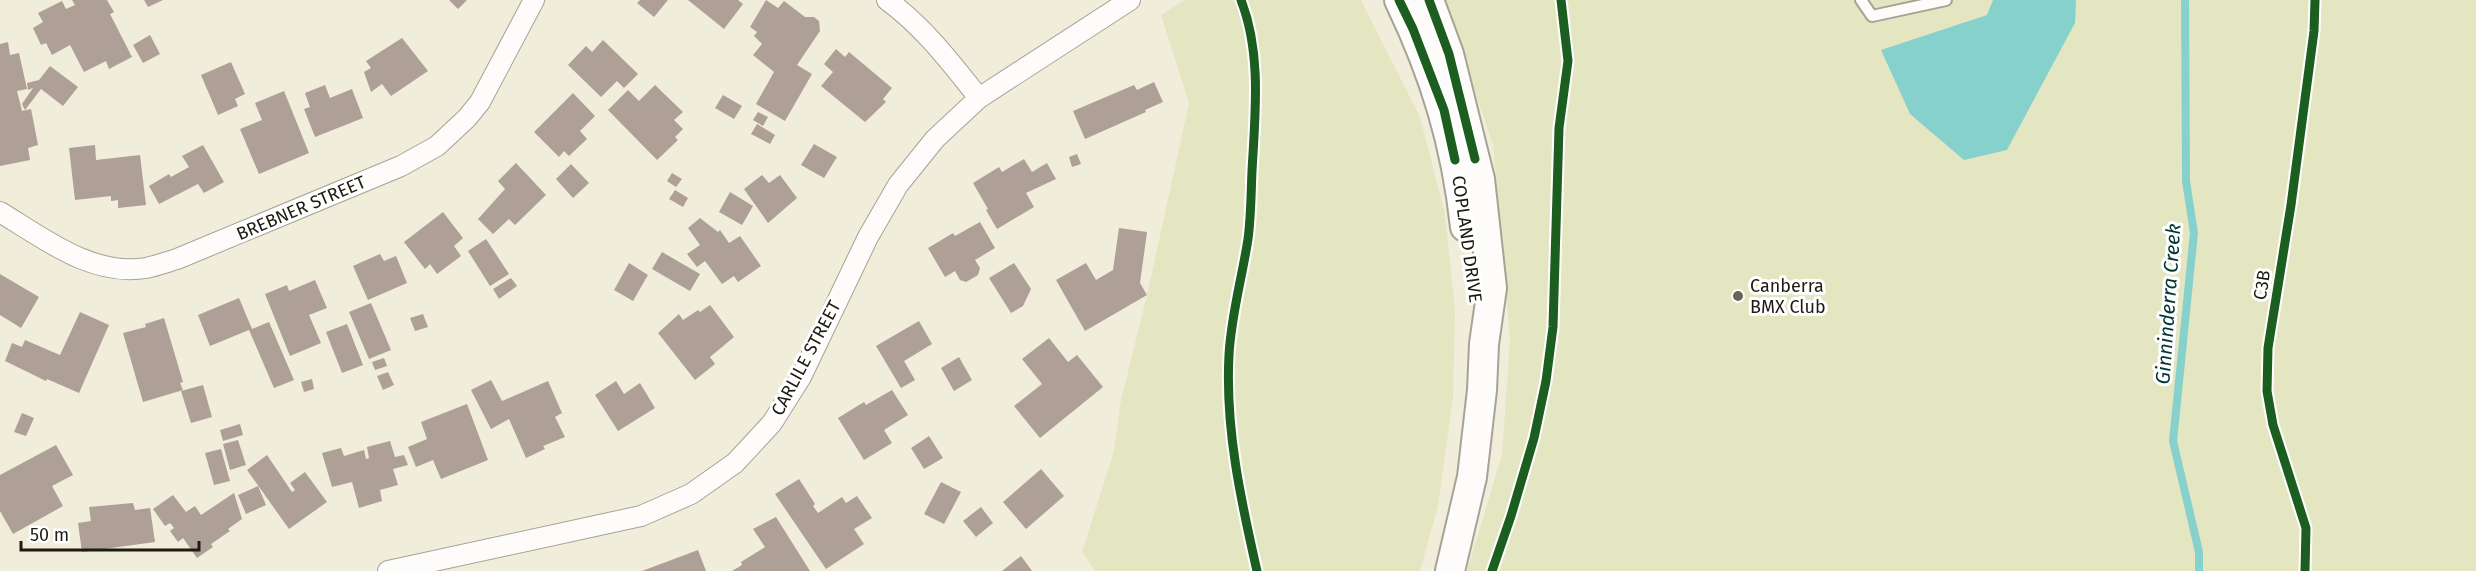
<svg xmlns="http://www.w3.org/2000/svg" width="2476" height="571" font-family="'Fira Sans',sans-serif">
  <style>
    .green { fill: #e4e6c2 }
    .water { fill: #87d1cc }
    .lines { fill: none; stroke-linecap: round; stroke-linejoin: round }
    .stream { stroke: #87d1cc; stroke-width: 8 }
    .building { fill: #ae9f97 }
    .service-casing { stroke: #a6a396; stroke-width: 14 }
    .minor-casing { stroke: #a6a396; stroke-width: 22 }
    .secondary-casing { stroke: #a6a396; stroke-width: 32 }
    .service { stroke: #fdfcfa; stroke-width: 10 }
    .minor { stroke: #fdfcfa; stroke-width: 20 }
    .secondary { stroke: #fdfcfa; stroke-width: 28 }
    .cycleway-casing { stroke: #fff; stroke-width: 13 }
    .cycleway { stroke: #1b5e20; stroke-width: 9 }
    .poi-dot { fill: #686557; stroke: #fff; stroke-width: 2 }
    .labels { text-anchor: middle; stroke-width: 6; stroke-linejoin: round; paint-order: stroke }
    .street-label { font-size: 18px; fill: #1e1c10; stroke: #fff }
    .poi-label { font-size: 18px; fill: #1e1c10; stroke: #fff; text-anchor: start }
    .water-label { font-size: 20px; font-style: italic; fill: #003435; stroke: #fff }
  </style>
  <rect width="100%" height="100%" fill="#f1eddb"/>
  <path class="green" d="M1185 0H1361L1420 117 1445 214 1455 311 1453 398 1438 506 1420 571H1095L1082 552 1114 451 1121 400 1147 295 1189 103 1161 15Z
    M1444 0H2476V571H1467L1502 455 1510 339 1493 145Z"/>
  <path class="water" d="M1993 0H2076L2075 23 2007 150 1964 160 1910 114 1881 50 1987 15Z"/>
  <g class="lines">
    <path class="stream" d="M2185 0 2186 181 2194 233 2173 441 2199 552V571"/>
  </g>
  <path class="building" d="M72 0H107L114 12 110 14 132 57 109 69 106 61 84 72 70 45 52 55 46 43 41 45 33 28 43 22 38 13 62 1 66 9 75 5Z
    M144 0H163L148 7Z
    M449 0H467L458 9Z
    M640 0H668L654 17 637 3Z
    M688 0H738L743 4 724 29Z
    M766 0 778 8 784 1 805 17H814L819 21 820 31 797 65 812 74 785 121 756 104 774 72 753 55 762 44 754 36 757 32 750 27Z
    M150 35 160 54 143 63 133 45Z
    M402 38 428 71 391 96 382 84 371 92 364 72 371 68 366 61Z
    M603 40 638 74 624 88 617 81 601 97 568 65 586 46 592 52Z
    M8 42 10 55 19 53 27 89 17 91 22 111 31 109 38 145 28 148 30 160 0 166V44Z
    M836 49 845 57 849 52 892 88 883 99 886 102 865 122 821 86 833 72 824 64Z
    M231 62 245 94 235 99 238 106 218 115 201 75Z
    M50 66 78 87 63 106 41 89 25 110 22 104 33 88 28 90 27 83 39 80Z
    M1154 82 1163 102 1145 110 1146 112 1085 139 1073 111 1134 85 1137 90Z
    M325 85 330 98 352 89 363 118 315 137 304 109 310 107 305 93Z
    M655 85 683 112 674 120 683 129 675 137 678 140 657 160 608 110 628 90 639 101Z
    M284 91 309 153 259 174 240 129 262 120 255 103Z
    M573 93 595 116 580 131 587 139 569 156 564 151 559 157 534 132Z
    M723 95 742 106 734 119 715 108Z
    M758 112 768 117 763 126 753 120Z
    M757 124 775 135 770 144 751 134Z
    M814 144 837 157 824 178 801 165Z
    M95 145 96 160 140 155 146 205 118 208V200L111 201V196L75 200 69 148Z
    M203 145 224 182 204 193 198 184 159 204 149 186 169 174 171 177 189 167 182 156Z
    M1077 154 1081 164 1072 167 1069 157Z
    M1024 159 1032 172 1047 163 1056 179 1026 193 1034 207 997 229 986 210 988 209 973 183 999 167 1002 172Z
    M516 163 546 195 515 225 509 219 493 234 478 219 505 189 498 181Z
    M571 164 589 183 573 198 556 179Z
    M672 173 682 179 676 187 667 181Z
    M762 175 769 183 780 175 797 198 768 223 744 189Z
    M675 190 688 198 683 207 669 199Z
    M730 192 753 206 742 225 719 212Z
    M443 212 463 238 454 246 461 256 437 274 430 264 425 269 404 242Z
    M700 218 718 232 720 230 729 243 740 236 761 266 738 282 734 276 722 284 705 261 697 267 687 254 700 245 688 228Z
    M980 222 995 248 975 260 980 268 978 275 966 282 960 280 955 271 945 277 928 248 953 233 955 236Z
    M1119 228 1147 232 1140 283 1147 295 1085 331 1056 280 1086 263 1096 280 1113 270Z
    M486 239 509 274 490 286 468 251Z
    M662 252 700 274 690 291 652 269Z
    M380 254 384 261 396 256 407 283 368 300 353 266Z
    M629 263 648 275 633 301 614 290Z
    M1014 263 1031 289 1023 306 1011 313 989 278Z
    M0 274 39 297 21 328 0 315Z
    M511 278 517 286 499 299 493 289Z
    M315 280 327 308 309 315 321 343 290 356 265 294 287 285 289 291Z
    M239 298 252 329 269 322 294 380 274 388 249 330 210 346 198 315Z
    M371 303 391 350 369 359 349 312Z
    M710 305 734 337 710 357 715 364 695 380 658 333 679 314 683 320 698 310 700 312Z
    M80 312 109 325 79 393 47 379 46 381 5 361 12 343 22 347 25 340 60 355Z
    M423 314 428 327 415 331 410 318Z
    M164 318 183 382 180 383 183 390 143 402 123 333 146 327 145 324Z
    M919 321 932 344 904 361 915 380 901 388 876 346Z
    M347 324 363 365 342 373 326 332Z
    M1049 338 1068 362 1077 355 1103 387 1040 438 1014 406 1042 384 1022 359Z
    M959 357 972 380 954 391 941 368Z
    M384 358 387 366 375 370 372 362Z
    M388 372 394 385 383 390 377 376Z
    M312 379 314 389 304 392 301 382Z
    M491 380 502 401 548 381 562 413 555 417 565 437 543 446 545 449 526 458 509 419 491 429 471 390Z
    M616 381 624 394 640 383 655 408 618 431 595 395Z
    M203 385 212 417 191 423 181 391Z
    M892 390 908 415 884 430 892 443 864 460 838 418 864 402 866 405Z
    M467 404 488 460 441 479 433 460 416 467 408 447 427 439 421 422Z
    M22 413 34 418 26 436 14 432Z
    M240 424 243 435 223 441 220 430Z
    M929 436 943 458 924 469 911 448Z
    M238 440 246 465 230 470 223 444Z
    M390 441 395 457 404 455 408 465 393 469 398 485 380 490 382 501 359 508 352 482 332 487 322 453 341 448 344 456 364 450 366 459 369 458 367 447Z
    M56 445 73 475 52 486 63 506 13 534 0 511V475Z
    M221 449 230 481 214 485 205 453Z
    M267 455 292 492 295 490 290 483 305 472 327 502 289 529 247 470Z
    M1041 469 1064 496 1026 529 1003 502Z
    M799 479 815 504 813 506 818 513 842 497 846 503 857 496 872 518 854 529 864 544 826 569 775 494Z
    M941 482 961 492 944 524 924 514Z
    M258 486 266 505 246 514 238 495Z
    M234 493 242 519 228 529 230 531 211 544 213 547 197 558 183 538 178 542 170 531 174 528 170 523 165 526 153 509 173 495 186 512 195 506 201 515Z
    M133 503 135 510 150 508 155 542 82 552 78 523 91 521 89 507Z
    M981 507 993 523 976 537 963 521Z
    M776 517 810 571H732L742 565 741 562 765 547 753 529Z
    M698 550 706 571H642Z
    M1021 556 1032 571H1002Z"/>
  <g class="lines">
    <defs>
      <path id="service" d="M1861 0 1872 16 1946 0"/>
      <path id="minor" d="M887 0C924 27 951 63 979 98
        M0 212C43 238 92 277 146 268 156 266 167 262 177 259L401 166 437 146 467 118 480 102 534 0
        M388 571 641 516 691 494 735 463 772 423 801 377 868 237 898 185 935 139 979 98 1130 0"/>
      <path id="secondary" d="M1399 0C1435 75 1456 144 1465 227
        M1429 0 1449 54 1480 179 1492 288 1484 344 1482 390 1472 477 1450 571"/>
    </defs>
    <use href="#service" class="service-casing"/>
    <use href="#minor" class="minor-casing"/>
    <use href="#secondary" class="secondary-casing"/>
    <use href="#service" class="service"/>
    <use href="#minor" class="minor"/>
    <use href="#secondary" class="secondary"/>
    <defs>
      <path id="cycleway" d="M1241 0C1262 54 1255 115 1252 171 1251 193 1251 217 1248 239 1242 278 1231 316 1229 355 1225 428 1241 501 1257 571
        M1399 0 1413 29 1444 110 1455 160
        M1429 0 1449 54 1475 159
        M1492 571 1511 516 1534 438 1546 381 1553 327 1559 128 1568 61 1561 0
        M2305 571 2306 528 2273 425 2267 391 2268 348 2291 205 2314 31 2315 0"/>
    </defs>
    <use href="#cycleway" class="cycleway-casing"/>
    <use href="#cycleway" class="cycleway"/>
  </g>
  <circle class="poi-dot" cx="1738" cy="296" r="6"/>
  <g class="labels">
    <g class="street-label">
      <text transform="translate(301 208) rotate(-23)" y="6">BREBNER STREET</text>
      <text transform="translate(1467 239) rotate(82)" y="6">COPLAND DRIVE</text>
      <text transform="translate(2262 285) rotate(-81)" y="6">C3B</text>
      <text transform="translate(806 358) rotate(-62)" y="6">CARLILE STREET</text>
    </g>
    <g class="poi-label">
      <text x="1750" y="292">Canberra<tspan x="1750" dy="21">BMX Club</tspan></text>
    </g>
    <g class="water-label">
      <text transform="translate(2168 304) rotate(-86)" y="7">Ginninderra Creek</text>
    </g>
  </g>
  <path d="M21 541v9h178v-9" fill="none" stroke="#1e1c10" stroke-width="3"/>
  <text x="30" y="541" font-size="18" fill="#1e1c10" stroke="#ffffff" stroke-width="4.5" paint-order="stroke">50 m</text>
</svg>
